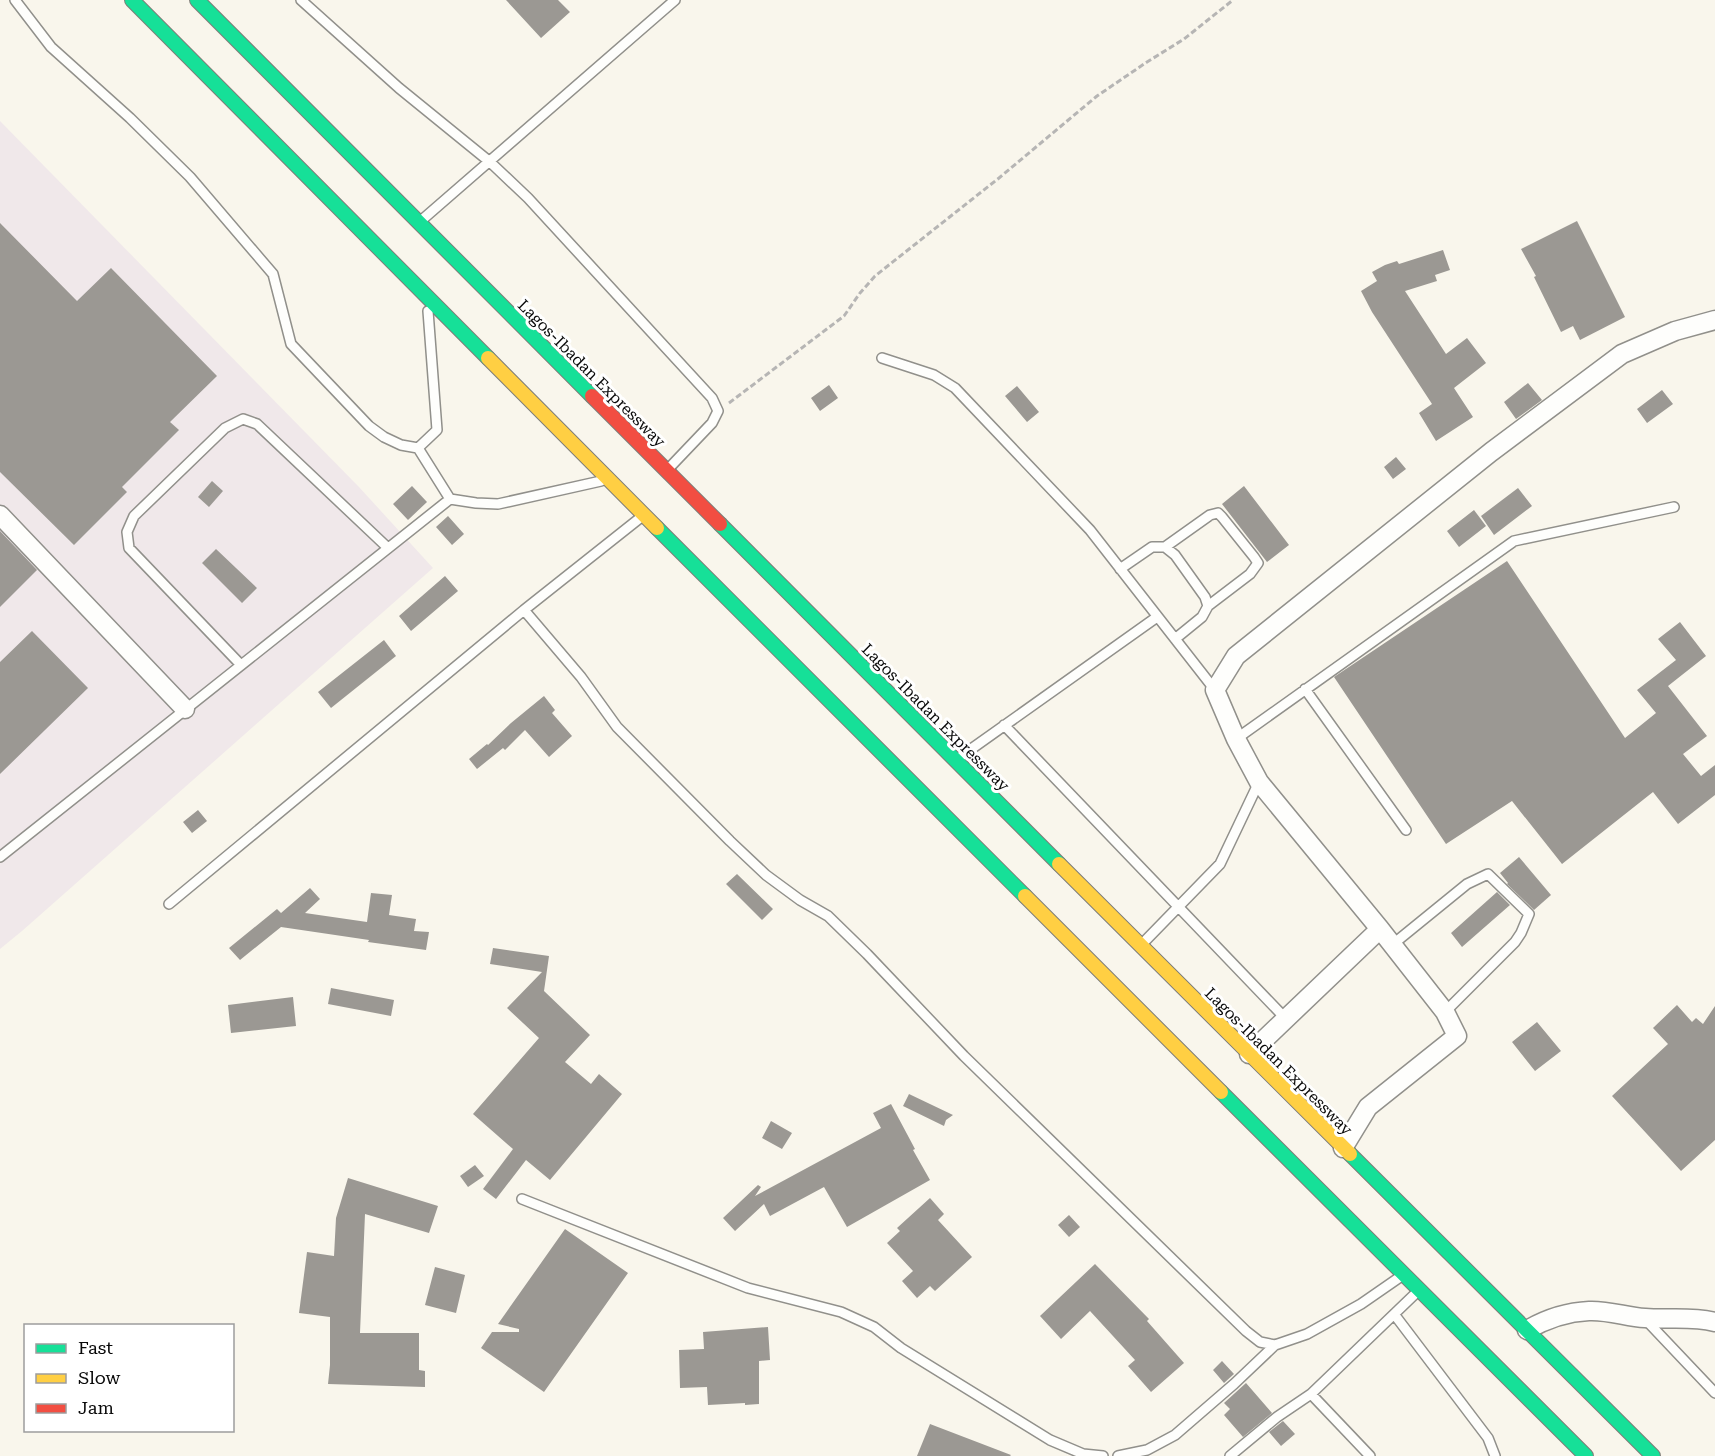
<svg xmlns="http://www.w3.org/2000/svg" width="1715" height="1456" font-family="'Roboto Serif',serif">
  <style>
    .industrial { fill: #f0e8ea }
    .building { fill: #9b9893 }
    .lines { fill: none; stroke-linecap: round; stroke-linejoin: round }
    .lane-casing { stroke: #91908b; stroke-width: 12 }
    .street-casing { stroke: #91908b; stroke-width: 21 }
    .fast-casing { stroke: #7e7d78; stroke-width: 16 }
    .slow-casing { stroke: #7e7d78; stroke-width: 16 }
    .jam-casing { stroke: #7e7d78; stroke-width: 16 }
    .path { stroke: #b6b5b4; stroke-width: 3; stroke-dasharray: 6 3; stroke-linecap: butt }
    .lane { stroke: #fefefc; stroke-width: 9 }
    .street { stroke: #fefefc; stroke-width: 18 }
    .fast { stroke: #16e098; stroke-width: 14 }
    .slow { stroke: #ffcf43; stroke-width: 14 }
    .jam { stroke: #f24e42; stroke-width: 14 }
    .labels { text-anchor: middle; stroke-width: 6; stroke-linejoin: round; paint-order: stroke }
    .street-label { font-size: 16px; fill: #090909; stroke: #fff }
  </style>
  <rect width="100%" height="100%" fill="#f9f6ec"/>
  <path class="industrial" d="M0 121 359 487 433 568 22 931 0 949Z"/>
  <path class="building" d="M506 0H558L570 12 541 38Z
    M1577 221 1625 317 1580 340 1573 326 1561 332 1534 277 1536 276 1521 249Z
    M0 223 77 301 111 268 217 376 170 422 179 430 122 487 127 492 74 545 0 472Z
    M1443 250 1450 270 1435 275 1437 281 1405 291 1446 354 1467 338 1486 363 1454 388 1473 417 1436 441 1419 413 1432 404 1372 312 1361 291 1377 281 1372 272 1385 265 1397 261 1399 264Z
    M1528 383 1542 400 1516 419 1504 402Z
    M829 385 838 398 820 411 811 398Z
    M1017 386 1039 412 1027 422 1005 396Z
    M1662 390 1673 404 1647 423 1637 409Z
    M1396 457 1406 469 1393 479 1384 467Z
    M212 481 223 491 209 507 198 497Z
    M412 486 427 502 408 520 393 504Z
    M1244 486 1289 545 1267 562 1222 504Z
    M1518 488 1532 506 1494 535 1481 516Z
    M1474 510 1486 526 1459 547 1447 531Z
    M448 516 464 534 452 545 436 527Z
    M0 531 37 570 0 607Z
    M216 549 257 588 242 603 202 563Z
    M1507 561 1625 738 1656 713 1637 690 1676 660 1658 639 1680 622 1706 656 1668 686 1707 736 1683 754 1701 776 1715 765V795L1678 824 1653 792 1562 864 1512 801 1446 844 1334 677Z
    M445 576 458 591 411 631 399 616Z
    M32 631 88 688 0 774V662Z
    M384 640 396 656 331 708 318 692Z
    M544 696 555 710 552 713 572 736 549 757 525 730 505 750 503 748 477 769 469 759 487 744 488 745 511 723Z
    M198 810 207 821 192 833 183 822Z
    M1519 857 1551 895 1534 910 1507 884 1508 883 1500 873Z
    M737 874 773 909 762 920 726 884Z
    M310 888 320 899 305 913 367 922 371 893 392 895 389 915 416 919 414 931 429 932 426 950 368 942 369 940 281 927 240 960 229 948 277 909 281 913Z
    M1497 892 1510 905 1462 947 1451 933Z
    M493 948 549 956 544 991 590 1035 565 1062 591 1084 599 1074 622 1094 550 1180 526 1160 496 1199 483 1189 513 1149 473 1114 539 1038 507 1008 542 972 490 964Z
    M331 988 394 1000 391 1016 328 1004Z
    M293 997 296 1026 231 1033 228 1005Z
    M1677 1005 1692 1022 1696 1018 1703 1024 1715 1006V1140L1681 1171 1612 1096 1668 1044 1653 1028Z
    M1537 1022 1561 1051 1535 1071 1512 1042Z
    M909 1094 953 1115 946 1120 944 1126 903 1106Z
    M891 1104 915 1149 913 1150 930 1180 847 1227 824 1187 770 1216 764 1204 735 1231 723 1218 758 1185 761 1187 755 1196 881 1128 873 1113Z
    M771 1121 792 1133 782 1149 762 1138Z
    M475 1165 484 1176 468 1187 460 1176Z
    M348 1178 438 1206 429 1233 365 1214 360 1333H419V1370L425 1371V1387L328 1384 330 1365V1317L299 1313 307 1252 334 1256 336 1218Z
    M930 1198 944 1214 938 1220 972 1257 935 1291 930 1286 917 1298 902 1281 913 1271 887 1243 900 1231 897 1228Z
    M1069 1215 1080 1227 1069 1237 1058 1225Z
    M565 1229 628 1273 544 1392 481 1348 492 1332H519V1329L498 1324Z
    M1095 1264 1149 1319 1147 1321 1184 1363 1151 1392 1128 1366 1135 1360 1090 1311 1061 1339 1040 1316Z
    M435 1267 465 1275 456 1313 425 1305Z
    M768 1327 770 1360 759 1361V1404L745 1405V1403L708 1405 707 1387 680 1388 679 1350 704 1349 703 1332Z
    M1222 1361 1234 1374 1224 1383 1213 1370Z
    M1246 1383 1272 1413 1243 1437 1224 1415 1230 1409 1224 1403Z
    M1283 1421 1295 1434 1281 1446 1269 1432Z
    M930 1424 1011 1455 1010 1456H917Z"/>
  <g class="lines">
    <defs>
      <path id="lane" d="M15 0 51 47 130 118 190 177 273 274 291 344 369 426 384 437 401 445 418 448
        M301 0 399 88 490 162 528 198 712 398 718 411 712 423 671 466
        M423 219 675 0
        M428 311 437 430 418 448 450 499
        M882 358 934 375 955 388 1090 530 1215 690
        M640 518 524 610 581 677 617 727 730 841 766 875 800 900 828 916 867 954 964 1056 1246 1331 1260 1342 1275 1345 1307 1334 1361 1304 1400 1277
        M1165 547 1210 515 1218 513 1222 517 1254 557 1258 563 1250 574 1208 606
        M1120 569 1152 547H1165L1175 555 1205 597 1208 606 1202 617 1175 639
        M241 665 129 548 127 532 134 516 225 428 243 419 257 424 388 548
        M1305 689 1406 830
        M1004 725 1286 1019
        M1236 739 1514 541 1674 507
        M960 757 1157 617
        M0 857 450 499 476 503 498 504 601 481
        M169 904 524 610
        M1145 941 1220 864 1259 782
        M1392 945 1467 884 1488 874 1529 914 1521 933 1515 942 1445 1012
        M522 1199 748 1288 841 1312 874 1327 901 1348 1050 1440 1083 1454 1103 1456
        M1394 1314 1488 1438 1495 1456
        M1644 1318 1715 1393
        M1311 1394 1370 1456
        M1118 1456 1147 1450 1175 1435 1234 1384 1275 1345
        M1230 1456 1277 1417 1311 1394 1416 1293"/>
      <path id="street" d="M0 515 185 709
        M1249 1054 1380 929
        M1343 1148 1368 1107 1457 1036 1445 1012 1380 929 1259 782 1236 739 1215 690 1236 656 1491 452 1622 354 1675 331 1715 320
        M1527 1330C1546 1319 1567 1312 1589 1311 1608 1310 1627 1317 1645 1318 1668 1320 1692 1316 1715 1322"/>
      <path id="fast" d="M132 0 488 358
        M197 0 592 396
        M720 524 1059 864
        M657 528 1025 896
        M1221 1092 1586 1456
        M1350 1154 1653 1456"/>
      <path id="slow" d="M488 358 657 528
        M1059 864 1350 1154
        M1025 896 1221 1092"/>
      <path id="jam" d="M592 396 720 524"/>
    </defs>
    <use href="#lane" class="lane-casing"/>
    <use href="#street" class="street-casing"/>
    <use href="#fast" class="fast-casing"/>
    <use href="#slow" class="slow-casing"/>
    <use href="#jam" class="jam-casing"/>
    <path class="path" d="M729 403 844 316 860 293 875 276 999 178 1097 96 1147 62 1184 39 1233 0"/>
    <use href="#lane" class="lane"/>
    <use href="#street" class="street"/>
    <use href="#fast" class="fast"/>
    <use href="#slow" class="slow"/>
    <use href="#jam" class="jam"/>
  </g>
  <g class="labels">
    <g class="street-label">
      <text transform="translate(592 373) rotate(45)" y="6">Lagos-Ibadan Expressway</text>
      <text transform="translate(936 717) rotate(45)" y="6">Lagos-Ibadan Expressway</text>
      <text transform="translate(1279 1061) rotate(45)" y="6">Lagos-Ibadan Expressway</text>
    </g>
  </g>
  <rect x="24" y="1324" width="210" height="108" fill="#ffffff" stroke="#9d9d9d" stroke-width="1.5"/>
  <rect x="36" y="1344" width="30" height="9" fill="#16e098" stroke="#9d9d9d" stroke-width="1.5"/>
  <text x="78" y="1354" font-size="18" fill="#090909">Fast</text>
  <rect x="36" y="1374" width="30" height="9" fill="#ffcf43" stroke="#9d9d9d" stroke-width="1.5"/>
  <text x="78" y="1384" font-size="18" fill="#090909">Slow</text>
  <rect x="36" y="1404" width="30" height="9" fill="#f24e42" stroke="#9d9d9d" stroke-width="1.5"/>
  <text x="78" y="1414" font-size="18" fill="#090909">Jam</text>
</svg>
